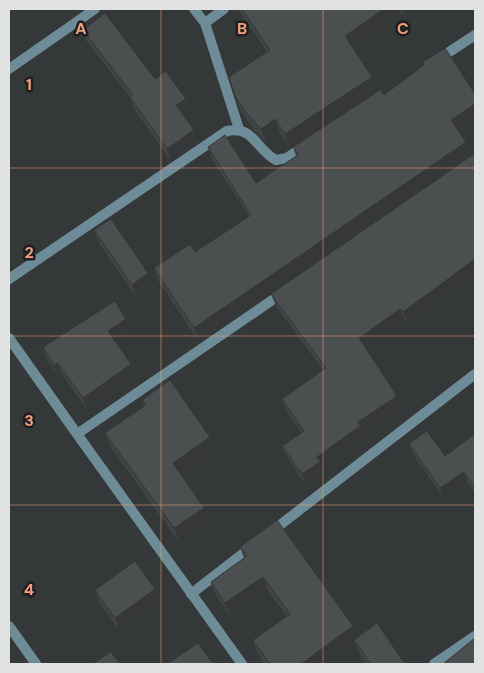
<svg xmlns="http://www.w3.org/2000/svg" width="484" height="673" font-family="'DM Sans',sans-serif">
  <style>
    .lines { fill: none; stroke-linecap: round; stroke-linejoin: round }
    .street { stroke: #6e8c98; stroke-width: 10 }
    .wall { fill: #414445 }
    .shaded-wall { fill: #353738 }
    .building { fill: #4c4f50; stroke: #353738 }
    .grid { fill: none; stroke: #f1a17c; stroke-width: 1; stroke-opacity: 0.55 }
    .grid-label { font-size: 16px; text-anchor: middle; font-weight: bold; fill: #f1a17c; stroke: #1e1f20; stroke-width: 5; stroke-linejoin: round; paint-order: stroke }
  </style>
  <rect width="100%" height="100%" fill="#353839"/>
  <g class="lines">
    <path class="street" d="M194 9 205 23 224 9
      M205 23 239 129
      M437 60 475 35
      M9 69 95 9
      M9 279 227 131C255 126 255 149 276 160L287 158 306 145
      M9 338 77 434
      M271 532 475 374
      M191 594 254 545
      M9 626 36 664
      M242 664 77 434 284 292
      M434 664 475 636"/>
  </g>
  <path class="wall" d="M238 9H415L404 17 401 14 352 47 372 77 377 91 290 148 280 133 266 142 253 129 240 110 235 96 267 52Z
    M83 30 186 99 190 111 183 115 199 142 171 161 134 109 130 97 87 42Z
    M423 62 475 94V119L458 130 466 142 471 155 198 340 158 280 154 268 195 252 249 216 212 160 208 147 256 183 296 156 293 147 384 95 424 65Z
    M474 154 407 324 404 320 366 348 397 396 402 408 363 433 365 437 322 468 324 474 306 486 287 457 282 446 302 433 286 411 282 399 323 370 276 306 271 294Z
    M94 230 153 285 136 297 98 242Z
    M126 319 131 331 115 341 131 364 135 376 87 410 62 374 59 377 47 359 43 347Z
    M142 400 215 452 182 476 209 523 180 543 111 448 105 433 144 406Z
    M475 434V493L468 483 445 500 414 456 409 444 445 456Z
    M240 547 357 637 405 664H366L359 653 355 643 325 664H265L258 655 253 640 286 616 268 591 231 617 216 596 211 582 244 558Z
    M155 589 160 601 119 630 99 602 95 590Z"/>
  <path class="shaded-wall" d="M384 9H399L401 14 350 49 345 36Z
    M401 9H415L404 17Z
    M372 77 377 91 290 148 285 134Z
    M186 99 190 111 181 117 176 105Z
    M475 104V119L455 132 451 120Z
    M275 119 280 133 266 142 261 129Z
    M194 130 199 142 171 161 167 149Z
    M466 142 471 155 198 340 194 328Z
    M475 259V274L407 324 403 312Z
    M148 273 153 285 136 297 132 285Z
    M400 309 404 320 364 350 359 338Z
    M126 319 131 331 112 343 108 331Z
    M58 363 62 374 59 377 54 365Z
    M131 364 135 376 87 410 83 398Z
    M397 396 402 408 363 433 365 437 322 468 324 474 306 486 302 474 317 457 358 422Z
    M210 437 215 452 179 478 173 463Z
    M464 472 468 483 445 500 440 488Z
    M204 508 209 523 180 543 174 528Z
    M263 577 268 591 231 617 225 603Z
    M155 589 160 601 119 630 115 618Z
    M353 626 358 641 354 640 355 643 325 664H301Z"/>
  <path class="building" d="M242 9H384L345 36 372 77 285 134 275 119 261 129 248 115 235 96 229 77 270 50Z
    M105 13 155 79 166 71 186 99 176 105 194 130 167 149 130 97 133 95 83 30Z
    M445 48 475 94V104L451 120 466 142 194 328 154 268 190 244 195 252 251 215 208 147 225 135 256 183 298 155 293 147 380 90 384 95 424 65 423 62Z
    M474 154 475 156V259L403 312 400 309 359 338 397 396 358 422 360 426 317 457 320 462 302 474 282 446 304 431 282 399 326 368 271 294Z
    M111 219 148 273 132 285 94 230Z
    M115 301 126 319 108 331 131 364 83 398 58 363 54 365 43 347Z
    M170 380 210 437 173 463 204 508 174 528 105 433 146 405 142 400Z
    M427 431 445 456 475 434V487L464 472 440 488 409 444Z
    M277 520 353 626 301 664H270L253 640 290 614 263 577 225 603 211 582 247 556 240 547Z
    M135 561 155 589 115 618 95 590Z
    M377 623 405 664H371L354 640Z
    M475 638V664H443Z
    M198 643 213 664H167Z
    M111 652 120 664H92Z"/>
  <path class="grid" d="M161 9V664M323 9V664M9 168H475M9 336H475M9 505H475"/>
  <g class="grid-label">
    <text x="81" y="34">A</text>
    <text x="242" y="34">B</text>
    <text x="403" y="34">C</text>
    <text x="29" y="90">1</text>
    <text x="29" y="258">2</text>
    <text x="29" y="426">3</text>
    <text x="29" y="595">4</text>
  </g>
  <rect width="484" height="673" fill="none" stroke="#e1e3e3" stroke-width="20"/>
</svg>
